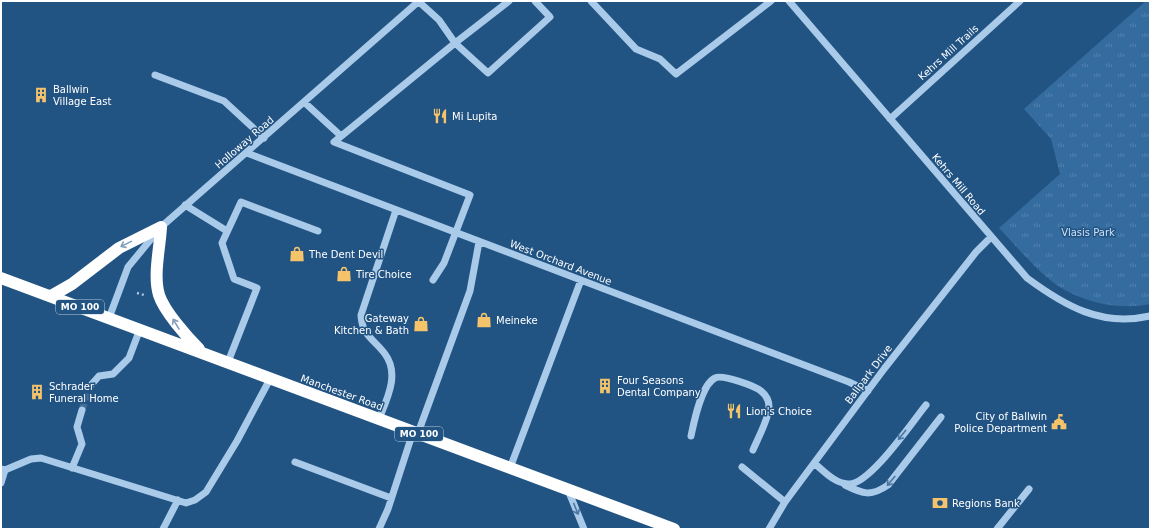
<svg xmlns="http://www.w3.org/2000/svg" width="1151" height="530" font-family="'DejaVu Sans',sans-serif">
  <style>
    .park { fill: url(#park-tufts) }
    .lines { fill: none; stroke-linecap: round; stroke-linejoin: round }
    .minor-tunnel { stroke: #426d96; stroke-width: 7; stroke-dasharray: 7 3.5; stroke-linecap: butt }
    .path { stroke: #a9cae8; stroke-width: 2.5; stroke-dasharray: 2 3; stroke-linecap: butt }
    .minor { stroke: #a9cae8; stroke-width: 7 }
    .highway { stroke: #fff; stroke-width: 12 }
    .oneway { stroke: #85a0bb }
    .oneway2 { stroke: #4a77a1 }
    .labels { text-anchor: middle; stroke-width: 3; stroke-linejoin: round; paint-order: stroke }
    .shield { fill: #215383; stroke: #bccbda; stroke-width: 1 }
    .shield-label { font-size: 9px; font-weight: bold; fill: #fff }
    .street-label { font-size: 10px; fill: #fff; stroke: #215383 }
    .poi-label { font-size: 10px; fill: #fff; stroke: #215383; text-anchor: start }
    .park-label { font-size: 10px; fill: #cde2f6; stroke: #215383 }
  </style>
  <defs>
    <pattern id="park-tufts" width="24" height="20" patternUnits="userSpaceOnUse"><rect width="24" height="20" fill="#356ca0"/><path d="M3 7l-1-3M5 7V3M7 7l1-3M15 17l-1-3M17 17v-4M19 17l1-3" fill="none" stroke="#5382ae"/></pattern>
  </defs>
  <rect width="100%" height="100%" fill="#215383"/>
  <path class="park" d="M1146 1H1150V304C1117 311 1075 301 1049 279 1031 264 1015 245 999 228L1060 174 1051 139 1024 109Z"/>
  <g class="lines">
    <path class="minor-tunnel" d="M82 410 91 385"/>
    <path class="path" d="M137 293 144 295"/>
    <path class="minor" d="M418 1 439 20 455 43 334 142 470 195 444 263 433 280
      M509 1 455 43 488 73 550 17 535 1
      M591 1 636 49 660 59 676 74 771 1
      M789 1 1027 278C1065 306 1101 327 1150 316
      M155 75 224 101 264 138
      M304 102 341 136
      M890 119 1020 1
      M247 153 849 382 868 391
      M185 205 227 231
      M109 318 128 267 161 227 419 1
      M228 362 257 288 234 279 222 243 241 202 318 231
      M91 385 99 376 113 374 129 358 140 329
      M379 419C387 399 400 374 385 354 374 339 362 336 361 315L396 210
      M418 433 470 291 479 242
      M691 436C694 422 701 385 715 378 722 374 755 386 761 391 766 395 769 400 769 407 769 418 758 438 753 450
      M295 462 391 498
      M814 463C824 471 834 483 848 484 869 486 912 422 926 405
      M742 467 785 502
      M72 468 82 444 77 427 82 410
      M510 468 581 280
      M1 469 5 470 31 459 41 458 186 503 195 500 206 492 237 441 270 379
      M1 483 5 470
      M845 485C863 494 871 497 888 485L941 417
      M568 490 584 529
      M163 529 178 500
      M379 529 388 509 413 432
      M769 529 785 502 884 369 976 252 991 237
      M997 529 1029 489"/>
    <path class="highway" d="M161 227C160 248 153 275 159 295 164 311 187 337 199 349
      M1 278 674 529
      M51 296 72 284 119 248 161 227"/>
  </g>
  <defs><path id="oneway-shaft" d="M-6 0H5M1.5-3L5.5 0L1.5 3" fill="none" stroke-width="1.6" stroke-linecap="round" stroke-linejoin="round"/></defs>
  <g class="oneway">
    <use href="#oneway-shaft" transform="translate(126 244) rotate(154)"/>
    <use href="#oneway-shaft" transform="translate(176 324) rotate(-121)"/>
  </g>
  <g class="oneway2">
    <use href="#oneway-shaft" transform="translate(902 435) rotate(128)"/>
    <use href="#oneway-shaft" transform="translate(891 481) rotate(130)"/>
    <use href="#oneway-shaft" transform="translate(576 509) rotate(68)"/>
  </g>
  <defs>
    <symbol id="building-bare" viewBox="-9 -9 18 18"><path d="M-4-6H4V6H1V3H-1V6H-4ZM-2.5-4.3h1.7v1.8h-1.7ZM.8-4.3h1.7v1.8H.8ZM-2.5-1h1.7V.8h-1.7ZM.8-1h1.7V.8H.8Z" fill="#f5c36a" stroke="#215383" stroke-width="2.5" paint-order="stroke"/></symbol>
    <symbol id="restaurant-bare" viewBox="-9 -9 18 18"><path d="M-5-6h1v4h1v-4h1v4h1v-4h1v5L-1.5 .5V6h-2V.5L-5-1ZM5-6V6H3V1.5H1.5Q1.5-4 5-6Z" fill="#f5c36a" stroke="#215383" stroke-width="2.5" paint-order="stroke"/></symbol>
    <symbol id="shop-bare" viewBox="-9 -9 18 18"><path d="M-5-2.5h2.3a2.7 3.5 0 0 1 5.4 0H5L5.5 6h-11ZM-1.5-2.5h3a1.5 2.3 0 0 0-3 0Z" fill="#f5c36a" stroke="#215383" stroke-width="2.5" paint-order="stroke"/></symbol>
    <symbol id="civic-bare" viewBox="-9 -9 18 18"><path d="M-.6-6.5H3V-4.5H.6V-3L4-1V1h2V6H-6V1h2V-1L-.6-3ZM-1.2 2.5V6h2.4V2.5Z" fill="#f5c36a" stroke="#215383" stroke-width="2.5" paint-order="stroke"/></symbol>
    <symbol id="bank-bare" viewBox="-9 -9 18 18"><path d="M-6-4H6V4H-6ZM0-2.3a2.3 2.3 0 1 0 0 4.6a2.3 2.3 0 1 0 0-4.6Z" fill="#f5c36a" stroke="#215383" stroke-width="2.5" paint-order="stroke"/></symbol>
  </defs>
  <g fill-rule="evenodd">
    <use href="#building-bare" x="30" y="84" width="22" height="22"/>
    <use href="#restaurant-bare" x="429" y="105" width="22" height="22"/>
    <use href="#shop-bare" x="286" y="243" width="22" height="22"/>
    <use href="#shop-bare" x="333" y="263" width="22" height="22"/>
    <use href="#shop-bare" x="473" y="309" width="22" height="22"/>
    <use href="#shop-bare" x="410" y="313" width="22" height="22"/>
    <use href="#building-bare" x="594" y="375" width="22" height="22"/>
    <use href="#building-bare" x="26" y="381" width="22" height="22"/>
    <use href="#restaurant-bare" x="723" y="400" width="22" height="22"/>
    <use href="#civic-bare" x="1048" y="411" width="22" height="22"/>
    <use href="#bank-bare" x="929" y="492" width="22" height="22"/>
  </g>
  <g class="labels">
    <g class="shield">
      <rect x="56" y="300" width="48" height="14" rx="3"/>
      <rect x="395" y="427" width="48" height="14" rx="3"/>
    </g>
    <g class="shield-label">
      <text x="80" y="310">MO 100</text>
      <text x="419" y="437">MO 100</text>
    </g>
    <g class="street-label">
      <text transform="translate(948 52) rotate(-42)" y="4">Kehrs Mill Trails</text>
      <text transform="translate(244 142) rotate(-41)" y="4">Holloway Road</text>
      <text transform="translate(959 184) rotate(50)" y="4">Kehrs Mill Road</text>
      <text transform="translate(561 262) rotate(21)" y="4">West Orchard Avenue</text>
      <text transform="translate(868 374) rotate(-53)" y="4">Ballpark Drive</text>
      <text transform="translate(342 392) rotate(20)" y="4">Manchester Road</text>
    </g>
    <g class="poi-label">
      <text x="53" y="93">Ballwin<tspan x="53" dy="12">Village East</tspan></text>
      <text x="452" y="120">Mi Lupita</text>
      <text x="309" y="258">The Dent Devil</text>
      <text x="356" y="278">Tire Choice</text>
      <text x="409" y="322" text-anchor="end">Gateway<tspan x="409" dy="12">Kitchen &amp; Bath</tspan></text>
      <text x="496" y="324">Meineke</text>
      <text x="617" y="384">Four Seasons<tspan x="617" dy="12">Dental Company</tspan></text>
      <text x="49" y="390">Schrader<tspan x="49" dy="12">Funeral Home</tspan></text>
      <text x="746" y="415">Lion's Choice</text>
      <text x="1047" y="420" text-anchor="end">City of Ballwin<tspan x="1047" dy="12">Police Department</tspan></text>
      <text x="952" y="507">Regions Bank</text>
    </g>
    <g class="park-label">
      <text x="1088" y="236">Vlasis Park</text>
    </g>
  </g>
  <rect width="1151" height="530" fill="none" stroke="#ffffff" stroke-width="4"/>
</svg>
